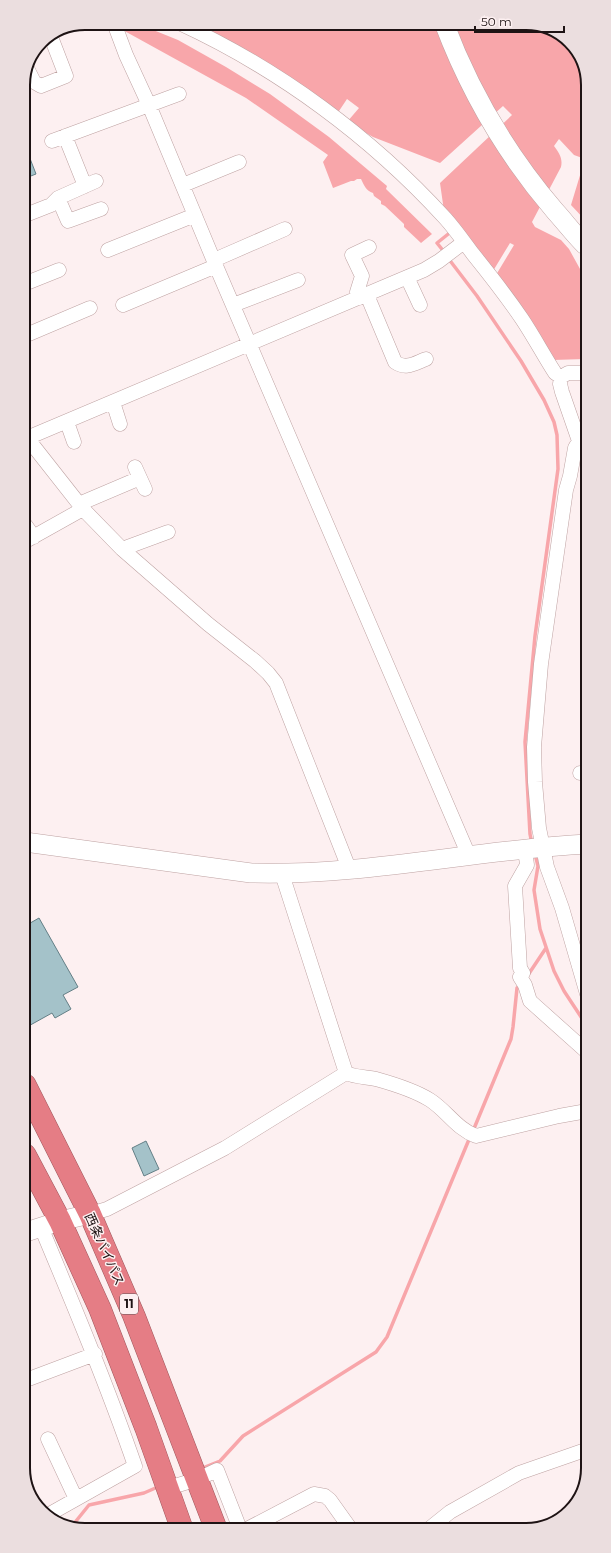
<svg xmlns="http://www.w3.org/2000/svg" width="611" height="1553" font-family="Montserrat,'Noto Sans JP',sans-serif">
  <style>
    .water { fill: #f8a6aa }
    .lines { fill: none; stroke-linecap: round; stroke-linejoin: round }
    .stream { stroke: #f8a6aa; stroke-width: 3.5 }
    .building { fill: #a4c2c9; stroke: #637f86 }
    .street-casing { stroke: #bea2a2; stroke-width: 15 }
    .secondary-casing { stroke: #bea2a2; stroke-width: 20 }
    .highway-casing { stroke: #9f585d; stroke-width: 23 }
    .street { stroke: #fff; stroke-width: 14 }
    .secondary { stroke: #fff; stroke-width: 19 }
    .highway { stroke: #e57d85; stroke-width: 22 }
    .labels { text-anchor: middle; stroke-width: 3; stroke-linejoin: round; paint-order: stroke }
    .shield { fill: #fdf0f1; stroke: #615556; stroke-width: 1 }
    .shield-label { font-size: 12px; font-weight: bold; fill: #1e1314 }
    .street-label { font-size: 13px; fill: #1e1314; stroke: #fdf0f1 }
    .rim { fill: none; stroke: #1e1314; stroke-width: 2 }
  </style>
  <rect width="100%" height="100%" fill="#fdf0f1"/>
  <path class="water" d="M110 23H136L178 40 226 67 270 94 329 137 387 186 386 189 432 234 421 243 404 227V224L385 206 381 204V201L374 196 373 193C366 191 364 185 361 179H357L354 181H351L333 188 323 162 328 155 246 98Z
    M191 23H530L564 36 585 65V159L574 155 559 139 554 146C559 153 563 158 561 167L532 222 535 227 561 240 569 249 585 278V359L553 360 496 275 514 245 510 243 493 271 444 211 440 183 512 115 503 106 440 163 373 137 347 122 359 108 347 99 337 114Z
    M581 172H585V220L571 205Z"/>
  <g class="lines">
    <path class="stream" d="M445 253 437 243 452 231
      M448 258 477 296 521 361 544 400 554 422 557 435 558 469 535 636 525 742 530 834 532 844
      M535 854 538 866 534 890 540 929 554 971 564 991 587 1026
      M528 975 546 948
      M473 1131 511 1039 513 1027 517 988 520 985
      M200 1469 220 1461 243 1436 376 1352 387 1337 470 1137
      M72 1526 89 1505 144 1493 160 1486"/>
  </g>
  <path class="building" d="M24 143 36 174 23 179V144Z
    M39 918 78 987 63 995 71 1009 55 1018 52 1013 25 1028V926Z
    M146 1141 159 1169 144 1176 132 1148Z"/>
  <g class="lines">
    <defs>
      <path id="street" d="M114 23 126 55 149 105 216 266 469 856
        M179 23C279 69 371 137 445 218 455 229 464 242 473 254 490 275 507 297 522 319 534 337 544 356 555 373L561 377
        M28 70 34 82 41 86 66 76 51 37
        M65 136 85 186
        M52 141 179 94
        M183 185 239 162
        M58 198 68 221 101 209
        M23 216 51 205 58 198 96 181
        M108 250 195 215
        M214 260 285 229
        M407 277 420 305
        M24 284 59 270
        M367 295 395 362C406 370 415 363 426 359
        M359 298 357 292 362 276 352 255 369 247
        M123 305 216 266
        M233 305 298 280
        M24 336 90 308
        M585 373H568L561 377 560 384 562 392 579 441 575 448 570 476 566 490 541 664 534 747 535 782 539 828 547 867 562 908 587 994
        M113 402 120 424
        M67 422 74 442
        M24 434 83 509 122 549 208 624 255 661 268 673 276 683 350 871
        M27 438 424 270 439 261 464 242
        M135 467 145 489
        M79 504 140 478
        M24 523 34 537
        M24 542 83 509
        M122 549 168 532
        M580 773H586
        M525 849 527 865 515 886 520 968 523 973 520 977 525 985 530 1001 587 1052
        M282 874 346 1073
        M90 1214 107 1209 225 1148 346 1073C355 1077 365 1077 376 1079 394 1084 414 1090 430 1100 447 1111 457 1129 476 1136L559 1116 587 1111
        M41 1227C74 1306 107 1385 135 1466L46 1516
        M26 1380 95 1354
        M48 1439 76 1499
        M26 1488H27
        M168 1488 198 1479 217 1470 240 1529
        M430 1528 450 1512 519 1473 588 1449
        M247 1529 314 1494 325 1496 330 1500 350 1528"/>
      <path id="secondary" d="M444 23C470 92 507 155 555 211 565 222 574 234 585 245
        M25 842 251 873C366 876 473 850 587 844
        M26 1232 60 1221 90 1214"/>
      <path id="highway" d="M25 1085 90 1214 134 1316 216 1529
        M25 1155 60 1221 100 1309 146 1428 182 1529"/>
    </defs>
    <use href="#street" class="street-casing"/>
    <use href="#secondary" class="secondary-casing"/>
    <use href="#highway" class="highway-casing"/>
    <use href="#street" class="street"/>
    <use href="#secondary" class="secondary"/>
    <use href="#highway" class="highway"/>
  </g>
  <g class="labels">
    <rect class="shield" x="120" y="1294" width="18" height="20" rx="3"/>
    <g class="shield-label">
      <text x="129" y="1308">11</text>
    </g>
    <g class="street-label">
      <text transform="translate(105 1249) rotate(66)" y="5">西条バイパス</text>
    </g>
  </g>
  <path d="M0 0H611V1553H0ZM85 30H526A55 55 0 0 1 581 85V1468A55 55 0 0 1 526 1523H85A55 55 0 0 1 30 1468V85A55 55 0 0 1 85 30Z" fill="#ebdedf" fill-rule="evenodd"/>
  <path class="rim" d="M85 30H526A55 55 0 0 1 581 85V1468A55 55 0 0 1 526 1523H85A55 55 0 0 1 30 1468V85A55 55 0 0 1 85 30Z"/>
  <path d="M475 26v6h89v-6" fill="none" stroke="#1e1314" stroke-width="2"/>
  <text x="481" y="26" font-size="12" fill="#1e1314" stroke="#fdf0f1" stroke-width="3" paint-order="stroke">50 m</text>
</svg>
